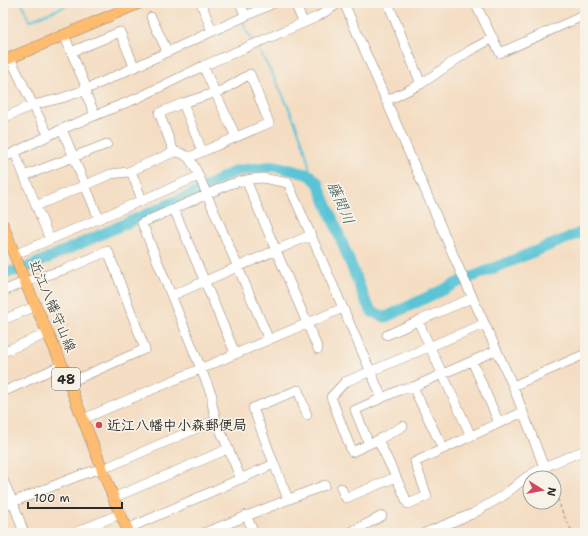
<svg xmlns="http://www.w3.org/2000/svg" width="588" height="536" font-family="'Shantell Sans','Klee One',sans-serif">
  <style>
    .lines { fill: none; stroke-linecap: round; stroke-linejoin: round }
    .stream { stroke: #5ac4d6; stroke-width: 2 }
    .river { stroke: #5ac4d6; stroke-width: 11 }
    .minor-casing { stroke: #908476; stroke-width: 10 }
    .major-casing { stroke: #908476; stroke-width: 12 }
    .path { stroke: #908476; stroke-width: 1; stroke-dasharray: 3 3; stroke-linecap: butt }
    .minor { stroke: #fff; stroke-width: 9 }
    .major { stroke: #febc70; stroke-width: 11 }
    .poi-dot { fill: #d1495b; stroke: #f7f3e8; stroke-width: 1.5 }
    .labels { text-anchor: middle; stroke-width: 3.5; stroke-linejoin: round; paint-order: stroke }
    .shield { fill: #f7f3e8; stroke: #686764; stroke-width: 1 }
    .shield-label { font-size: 13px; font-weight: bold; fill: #2b2b2b }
    .street-label { font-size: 14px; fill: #2b2b2b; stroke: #f7f3e8 }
    .poi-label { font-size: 14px; font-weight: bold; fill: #2b2b2b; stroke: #f7f3e8; text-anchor: start }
    .water-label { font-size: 15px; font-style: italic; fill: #39595e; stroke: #f7f3e8 }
  </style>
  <rect width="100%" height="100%" fill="#f7f3e8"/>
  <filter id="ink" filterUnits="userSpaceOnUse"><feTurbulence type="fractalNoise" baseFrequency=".025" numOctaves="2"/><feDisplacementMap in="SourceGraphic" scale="8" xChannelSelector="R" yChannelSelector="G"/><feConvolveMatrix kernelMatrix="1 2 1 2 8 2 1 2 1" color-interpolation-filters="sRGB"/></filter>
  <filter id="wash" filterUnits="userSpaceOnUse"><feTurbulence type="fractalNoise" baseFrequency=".012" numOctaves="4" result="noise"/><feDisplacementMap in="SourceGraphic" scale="16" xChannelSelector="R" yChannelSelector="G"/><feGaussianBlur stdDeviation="0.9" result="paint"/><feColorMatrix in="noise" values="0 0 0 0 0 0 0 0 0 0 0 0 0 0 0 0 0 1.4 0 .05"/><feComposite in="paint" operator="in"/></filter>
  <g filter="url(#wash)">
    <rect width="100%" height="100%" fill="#f4ddc2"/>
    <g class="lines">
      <path class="stream" d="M22 3 29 21 73 3
        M243 20 246 30 253 41
        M256 46C274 74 309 144 310 175"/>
      <path class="river" d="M3 274 28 267 194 193 235 171 276 166 310 175 318 183 366 302 372 312 386 317 457 283 585 231"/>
    </g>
  </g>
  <g filter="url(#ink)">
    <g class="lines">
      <defs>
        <path id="minor" d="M201 3 212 31
          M240 3 245 15
          M295 3 303 22
          M344 3 458 266 513 386 544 467
          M388 3 421 84
          M475 3 500 53 585 15
          M584 3 585 5
          M151 17 167 51
          M64 35 87 89V96L95 115
          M71 52 120 32 134 66
          M203 66 236 137
          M386 101 421 84 469 51 493 38
          M3 118 33 105 10 58
          M62 129 99 219
          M49 136 33 105 62 98 87 89 274 3
          M174 152 159 113 183 103
          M15 153 50 240
          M190 157 269 123 250 74 223 90 183 103 202 151
          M3 158 62 129 140 97 203 66 317 17 339 3
          M131 171 142 200
          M24 176 107 144
          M246 180 318 349
          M36 206 111 174 128 172 174 152C189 152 193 164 199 176L269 340
          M174 209 235 353
          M14 255 199 176
          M3 291 25 282 66 269 108 251 145 349 68 383
          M173 295 311 235
          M343 308 382 398
          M3 320 36 306
          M387 335 418 321
          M3 352 48 333
          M472 361 499 423
          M513 386 585 354
          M3 392 62 365
          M83 419 343 308 288 183 263 178 250 179 230 184 142 223 212 396V404L216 420
          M471 436 418 321 472 298
          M378 440 352 452 331 397 345 382 484 324
          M369 444 355 410 400 390 413 387
          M443 449 413 387 497 350
          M274 464 253 408 298 390 307 415
          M396 477 378 440 403 426
          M3 480 13 502 24 533
          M341 488 346 498 396 477 408 504 427 496 415 462 523 412
          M113 498 228 449
          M3 506 83 474 110 466 216 420 241 479
          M246 515 254 533
          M127 529 274 464 288 499
          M74 533 120 514
          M204 533 325 485
          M349 533 382 516
          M425 533 472 514 503 496 525 478 544 467 585 450"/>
        <path id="major" d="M3 61 140 3
          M3 225 25 282 62 365 115 502 129 533"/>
      </defs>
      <use href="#minor" class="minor-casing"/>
      <use href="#major" class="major-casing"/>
      <path class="path" d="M547 473 550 478
        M554 488 563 514 573 533"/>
      <use href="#minor" class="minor"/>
      <use href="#major" class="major"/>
    </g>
  </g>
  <circle class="poi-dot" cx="99" cy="425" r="4"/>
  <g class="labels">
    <rect class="shield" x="52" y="368" width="28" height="22" rx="3"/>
    <g class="shield-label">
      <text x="66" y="384">48</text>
    </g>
    <g class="street-label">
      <text transform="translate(53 306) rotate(67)" y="5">近江八幡守山線</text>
    </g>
    <g class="poi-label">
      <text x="107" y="430">近江八幡中小森郵便局</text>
    </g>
    <g class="water-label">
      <text transform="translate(341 203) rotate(67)" y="5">藤間川</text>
    </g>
  </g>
  <rect width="588" height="536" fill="none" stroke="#f7f3e8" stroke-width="16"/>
  <g transform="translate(542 490) rotate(101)"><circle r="19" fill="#f7f3e8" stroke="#a5a39c"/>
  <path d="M0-3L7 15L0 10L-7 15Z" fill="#d1495b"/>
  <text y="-6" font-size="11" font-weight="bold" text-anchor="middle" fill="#2b2b2b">N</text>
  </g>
  <path d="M28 502v6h94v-6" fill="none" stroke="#2b2b2b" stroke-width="2"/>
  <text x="34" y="502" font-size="12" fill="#2b2b2b" stroke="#f7f3e8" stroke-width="3" paint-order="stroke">100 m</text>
</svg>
